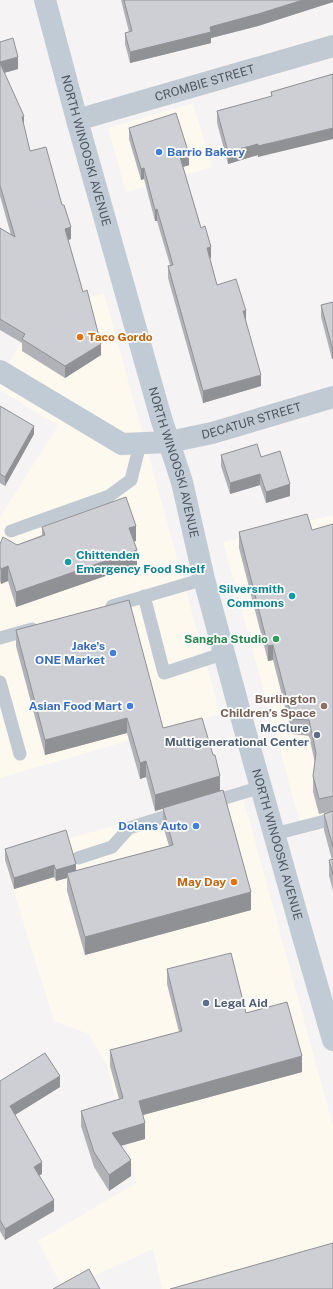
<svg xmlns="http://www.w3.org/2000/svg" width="333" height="1289" font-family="'Public Sans',sans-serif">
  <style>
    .commercial { fill: #fdf9ef }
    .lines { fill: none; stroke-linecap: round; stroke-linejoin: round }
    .service { stroke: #c1cad2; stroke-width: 13 }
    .minor { stroke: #c1cad2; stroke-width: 22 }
    .secondary { stroke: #c1cbd6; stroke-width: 22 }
    .wall { fill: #b0b2b7 }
    .shaded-wall { fill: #909195 }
    .building { fill: #cdcfd5; stroke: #909195 }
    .shop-dot { fill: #3f7fe0; stroke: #fff; stroke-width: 1.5 }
    .food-dot { fill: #e8710a; stroke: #fff; stroke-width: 1.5 }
    .culture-dot { fill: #0f9aa8; stroke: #fff; stroke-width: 1.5 }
    .leisure-dot { fill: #2e9e5b; stroke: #fff; stroke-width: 1.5 }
    .education-dot { fill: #8d6e63; stroke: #fff; stroke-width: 1.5 }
    .service-dot { fill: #5c6f8a; stroke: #fff; stroke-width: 1.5 }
    .labels { text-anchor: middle; stroke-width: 3.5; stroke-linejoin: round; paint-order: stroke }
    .street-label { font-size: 12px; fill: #4a5661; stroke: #fff }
    .shop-label { font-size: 12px; font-weight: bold; fill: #366cbe; stroke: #fff; text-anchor: end }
    .food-label { font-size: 12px; font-weight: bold; fill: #c56008; stroke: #fff; text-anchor: start }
    .culture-label { font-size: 12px; font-weight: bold; fill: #0d838f; stroke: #fff; text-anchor: start }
    .leisure-label { font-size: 12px; font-weight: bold; fill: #27864d; stroke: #fff; text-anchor: end }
    .education-label { font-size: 12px; font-weight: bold; fill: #785e54; stroke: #fff; text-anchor: end }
    .service-label { font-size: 12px; font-weight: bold; fill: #4e5e75; stroke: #fff; text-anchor: end }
  </style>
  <rect width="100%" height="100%" fill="#f5f3f3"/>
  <path class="commercial" d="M193 103 212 167 126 192 108 128Z
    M104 293 220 714 0 778V517L58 426 0 390V376L40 313Z
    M333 515V827L303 834 223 542Z
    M241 790 333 1126V1289H162L153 1249 66 1289H63L38 1241 136 1183 108 1068 89 1034 54 1021 3 857Z"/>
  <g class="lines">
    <path class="service" d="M11 531 109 496 131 480 140 444
      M144 596 164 673 225 653
      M112 606 204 579
      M0 638 32 629
      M0 682 20 754
      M208 803 262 787
      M274 834 333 819
      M78 858 112 847 129 828 180 812"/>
    <g class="minor">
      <path id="s1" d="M77 120 333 46"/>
      <path id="s2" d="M169 442 212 433 333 397"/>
    </g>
    <g class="secondary">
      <path id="s3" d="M45 0 77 120 161 418 182 482 204 579 244 727 302 933 333 1040"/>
      <path d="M0 371 122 444 169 442"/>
    </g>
  </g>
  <path class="wall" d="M121 0H333V2L258 26 211 38V43L130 63 125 44V33L129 32Z
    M0 42 18 69 4 73 24 127 30 151 71 239 68 240 101 355 65 378 22 351V343L0 330V228L11 235 0 196Z
    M333 74 258 157V155L228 164 217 123V111L271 97V92Z
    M129 128 189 165 183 167 201 228 211 258H210L217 285 246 322 261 386 203 403 168 278V266L170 265 157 221H155L144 179 141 180 129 139Z
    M333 302 332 359 321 317V305Z
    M0 406 34 434 5 486 0 483Z
    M221 455 261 457 290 496 266 503 260 485 230 494 221 466Z
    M333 524V891L329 876V860H332L324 830V814L329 812 319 814 313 792V776L315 763 309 736 292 734 273 660 268 661 239 548V532L312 530Z
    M42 527 136 541H134L137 565 16 607 8 581 1 584 0 581V544L17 545 42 535Z
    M16 630 163 728 213 755 220 791 251 910 85 955 67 891V878L56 881 54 877 14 889 5 860V849L76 871 169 846 163 826V808L169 807 155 811 146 777 140 779 127 733 45 755 16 646Z
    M167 969 246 1013 302 1072 143 1115 145 1139 121 1146 131 1176 109 1191 94 1167 81 1126V1111L119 1099 110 1066V1050L179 1032 167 984Z
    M0 1081 60 1087 15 1115 42 1174 39 1175 54 1211 5 1240 0 1231Z"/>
  <path class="shaded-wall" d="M303 0H333V2L258 26 211 38V43L130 63V52L210 27Z
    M18 57V69L0 74V62Z
    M24 116V128L22 117Z
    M333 128V139L258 157V146Z
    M258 144V155L228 164V152Z
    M189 154V165L180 168V157Z
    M144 168V179L141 180V169Z
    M157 209V221H155V210Z
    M71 227V239L65 241V229Z
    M211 247V258L207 259V248Z
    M243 311H246V322Z
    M101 344V355L65 378V366Z
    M332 347H333V359H332Z
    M261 375V386L203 403V391Z
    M34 426V434L5 486V477Z
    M260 474V485L230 494V483Z
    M290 484V496L266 503V492Z
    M136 526V541L129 543V528Z
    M137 550V565L16 607V592Z
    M8 566V581L1 584V569Z
    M273 645V660L268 661V646Z
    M127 718V733L45 755V740Z
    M146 761V777L140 779V763Z
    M220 776V791L155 811V795Z
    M76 864V875L67 873V878L56 881V870Z
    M54 865V877L14 889V878Z
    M251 892V910L85 955V937Z
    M302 1056V1072L139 1116V1101Z
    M60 1076V1087L10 1118V1106Z
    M145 1123V1139L112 1148V1133Z
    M131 1160V1176L109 1191V1175Z
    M42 1162V1174L34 1178V1167Z
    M54 1200V1211L5 1240V1229Z"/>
  <path class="building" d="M124 0H303L258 14 210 27 211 32 130 52 125 33 132 31Z
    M13 38 18 57 0 62V42Z
    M0 63 24 116 22 117 30 151 46 147 62 205H64L71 227 65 229 83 292 87 290 101 344 65 366 22 339 25 334 0 319V228L15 237 0 185Z
    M333 74V128L258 146V144L228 152 217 111 272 96 271 92Z
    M176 113 189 154 180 157 201 228 205 226 211 247 207 248 217 285 236 279 246 311H243L261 375 203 391 168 266 173 265 157 209 155 210 144 168 141 169 129 128Z
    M333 302V347H332L321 305Z
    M0 406 34 426 5 477 0 474Z
    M257 444 261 457 280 451 290 484 266 492 260 474 230 483 221 455Z
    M126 497 136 526 129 528 137 550 16 592 8 566 1 569 0 567V544L3 537 17 545 45 535 42 527Z
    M307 514 312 530 333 524V796L319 799 313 776 316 753 309 720 292 719 273 645 268 646 239 532Z
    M129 600 163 728 202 718 213 755H215L220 776 155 795 146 761 140 763 127 718 45 740 16 630Z
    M223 790 251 892 85 937 67 873 173 845 163 808Z
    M333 811V847L324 814Z
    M66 830 76 864 56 870 54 865 14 878 5 849Z
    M333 859V875L329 860Z
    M231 953 246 1013 287 1002 302 1056 139 1101 145 1123 112 1133 131 1160 109 1175 94 1152 81 1111 123 1098 110 1050 182 1031 167 969Z
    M45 1053 60 1076 10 1106 42 1162 34 1167 54 1200 5 1229 0 1220V1081Z
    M333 1243V1289H170Z
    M89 1269 100 1289H53Z"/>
  <g class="shop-dot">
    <circle cx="159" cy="152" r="4"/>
    <circle cx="113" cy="653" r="4"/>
    <circle cx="130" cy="706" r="4"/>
    <circle cx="196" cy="826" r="4"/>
  </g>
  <g class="food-dot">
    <circle cx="80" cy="337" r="4"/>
    <circle cx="234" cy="882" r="4"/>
  </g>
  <g class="culture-dot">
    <circle cx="68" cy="562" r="4"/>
    <circle cx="292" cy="596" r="4"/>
  </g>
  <circle class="leisure-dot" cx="276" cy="639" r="4"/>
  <circle class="education-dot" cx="324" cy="706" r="4"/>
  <g class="service-dot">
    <circle cx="317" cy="735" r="4"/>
    <circle cx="206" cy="1003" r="4"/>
  </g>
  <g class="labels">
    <g class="street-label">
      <text dy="4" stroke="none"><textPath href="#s1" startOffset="133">CROMBIE STREET</textPath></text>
      <text dy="4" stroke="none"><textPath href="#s3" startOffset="156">NORTH WINOOSKI AVENUE</textPath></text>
      <text dy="4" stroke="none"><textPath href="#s2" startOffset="85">DECATUR STREET</textPath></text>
      <text dy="4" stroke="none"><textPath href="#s3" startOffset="480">NORTH WINOOSKI AVENUE</textPath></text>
      <text dy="4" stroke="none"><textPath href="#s3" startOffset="876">NORTH WINOOSKI AVENUE</textPath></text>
    </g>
    <g class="shop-label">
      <text x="167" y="156" text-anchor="start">Barrio Bakery</text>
      <text x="105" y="650">Jake's<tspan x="105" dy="14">ONE Market</tspan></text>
      <text x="122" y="710">Asian Food Mart</text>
      <text x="188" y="830">Dolans Auto</text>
    </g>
    <g class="food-label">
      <text x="88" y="341">Taco Gordo</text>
      <text x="226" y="886" text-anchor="end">May Day</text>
    </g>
    <g class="culture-label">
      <text x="76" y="559">Chittenden<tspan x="76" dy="14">Emergency Food Shelf</tspan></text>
      <text x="284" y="593" text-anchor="end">Silversmith<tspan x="284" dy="14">Commons</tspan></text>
    </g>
    <g class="leisure-label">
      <text x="268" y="643">Sangha Studio</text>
    </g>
    <g class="education-label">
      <text x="316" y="703">Burlington<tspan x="316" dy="14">Children’s Space</tspan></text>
    </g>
    <g class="service-label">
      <text x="309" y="732">McClure<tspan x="309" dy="14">Multigenerational Center</tspan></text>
      <text x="214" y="1007" text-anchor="start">Legal Aid</text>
    </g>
  </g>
</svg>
